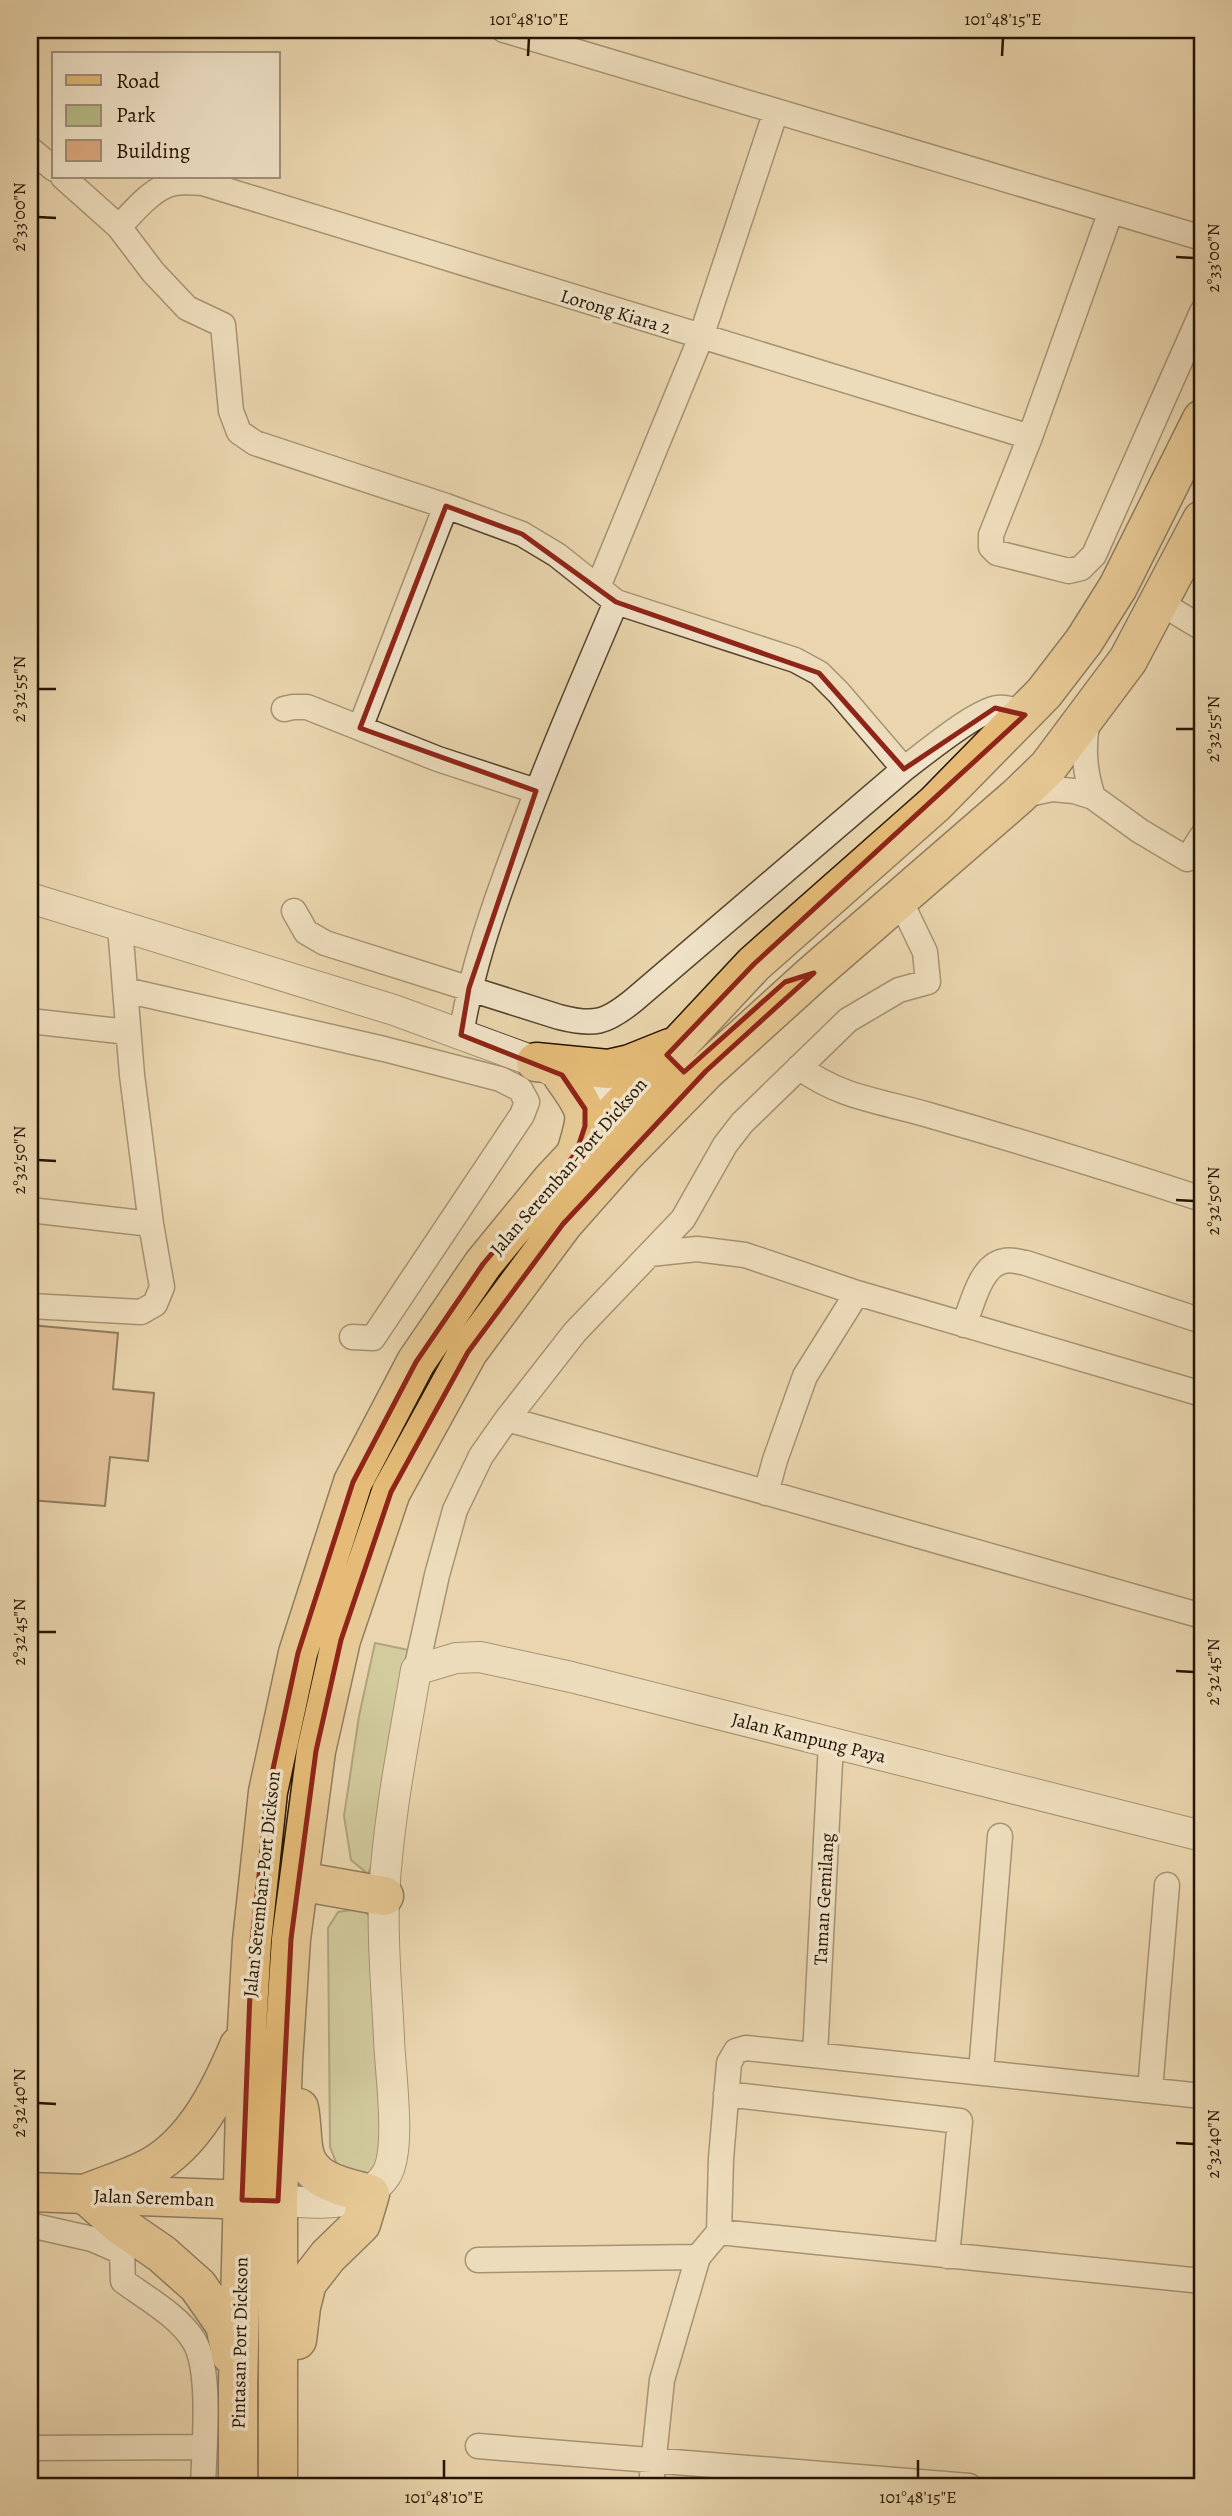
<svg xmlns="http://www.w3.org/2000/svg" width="1232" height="2516" font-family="Alegreya,serif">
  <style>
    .green { fill: #b7be8a; stroke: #6d6845; stroke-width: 2 }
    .building { fill: #dcaa80; stroke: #231300; stroke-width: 2 }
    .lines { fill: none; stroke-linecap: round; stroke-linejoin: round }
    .minor-casing { stroke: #55442c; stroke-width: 27 }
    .tertiary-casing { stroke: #55442c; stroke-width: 32 }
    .primary-casing { stroke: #231300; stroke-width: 41 }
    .trunk-casing { stroke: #231300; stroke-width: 41 }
    .minor { stroke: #f1e4ca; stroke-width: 24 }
    .tertiary { stroke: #f1e4ca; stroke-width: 30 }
    .primary { stroke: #e5bb77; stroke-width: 38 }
    .trunk { stroke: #e5bb77; stroke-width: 38 }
    .marked { fill: none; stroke: #8f2418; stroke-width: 5; stroke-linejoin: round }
    .ticks { fill: none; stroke: #231300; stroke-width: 2.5 }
    .labels { text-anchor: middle; stroke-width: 7; stroke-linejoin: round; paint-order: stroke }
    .street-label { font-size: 19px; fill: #231300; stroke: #f1e4ca }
    .neatline { fill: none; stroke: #231300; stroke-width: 2.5 }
    .ticks-label { font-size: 18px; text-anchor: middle; fill: #231300 }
  </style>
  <rect width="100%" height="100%" fill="#ead6ae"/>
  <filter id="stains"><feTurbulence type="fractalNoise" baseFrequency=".00286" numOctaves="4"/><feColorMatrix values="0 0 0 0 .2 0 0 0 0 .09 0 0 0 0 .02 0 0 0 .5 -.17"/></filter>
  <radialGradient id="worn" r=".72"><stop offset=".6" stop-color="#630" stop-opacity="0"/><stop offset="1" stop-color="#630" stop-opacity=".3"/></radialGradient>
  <path class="green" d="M375 1643 409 1650 380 1845 368 1874 351 1860 344 1816 359 1716Z
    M351 1910 366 1911 376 1933 386 2148 375 2178 340 2172 330 2147 328 1928 338 1912Z"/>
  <path class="building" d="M30 1325 118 1333 113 1389 154 1393 148 1461 110 1457 105 1506 30 1500Z"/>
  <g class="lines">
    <defs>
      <path id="minor" d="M504 30 1202 238
        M30 149 54 169
        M63 177 119 227 153 272 187 308 223 325 231 411 239 432 255 443 446 506 522 534 557 555 616 602 795 660 819 673 839 693 904 769
        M1111 211 1030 437 991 535V547L997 553 1069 571 1081 568 1094 555 1202 312
        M119 227C134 211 153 187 175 183 184 181 194 183 203 183L1030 437
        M598 587 701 337 776 111
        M1159 602 1202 628
        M284 709 293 707H307L438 759 536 791
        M1089 717C1082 744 1084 770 1093 797
        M360 728 446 506
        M1019 796 1052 789 1074 791 1093 797 1140 831 1187 859 1202 836
        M294 911 306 932 325 943 559 1017C594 1026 606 1023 634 1000L904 769C924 754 975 711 998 708 1009 707 1016 711 1025 715
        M125 990 384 1049 500 1079 520 1089 527 1102 522 1115 373 1338 352 1337
        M30 1021 128 1032
        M461 1035C471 973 491 914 513 855 544 770 580 686 616 602
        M799 1067C842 1099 883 1101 932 1116 1023 1142 1113 1170 1202 1199
        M30 1210 151 1224
        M650 1254 697 1249 745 1255 857 1293 1202 1394
        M30 1306 141 1312 155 1304 162 1287 151 1224 132 1075 120 927
        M964 1325C972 1306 980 1265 1004 1261 1011 1259 1019 1262 1026 1263L1202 1321
        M507 1419 1202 1616
        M766 1493 775 1460 805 1376 857 1293
        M416 1670 437 1575 455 1510 481 1456 507 1419 575 1332 683 1219 725 1145 742 1123 848 1020 899 990 928 982 925 952 899 898
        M815 2055 831 1743
        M981 2072 1000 1836
        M1150 2090 1167 1885
        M726 2094 960 2121 947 2256
        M30 2225 92 2239 122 2252 123 2281C146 2298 179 2316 194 2341 212 2370 204 2450 203 2486
        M719 2232 1202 2281
        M478 2260 698 2257
        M478 2446 969 2486
        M30 2448 204 2447
        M651 2486 662 2380 698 2257 719 2232 721 2159 729 2063 736 2051 746 2048 1202 2096"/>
      <path id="tertiary" d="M30 898 394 1010 536 1062 619 1107
        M278 2201C316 2202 362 2211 386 2175 402 2150 390 2072 389 2039 387 1991 382 1944 384 1896 388 1820 403 1745 416 1670L456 1658 480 1657 571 1677 1202 1836"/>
      <path id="primary" d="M30 2192 276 2201"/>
      <path id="trunk" d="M536 1062 608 1069 630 1064 670 1048
        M562 1075C587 1112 590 1109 576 1153
        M299 1881 384 1896
        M297 2340 301 2307 307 2283 328 2256 361 2224 370 2194C345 2187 310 2182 304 2152 301 2138 302 2123 299 2108
        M231 2355 225 2325 198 2286 162 2254 120 2225 85 2194C106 2185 131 2178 151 2167 195 2142 220 2091 239 2046
        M238 2486V2385L247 2028 252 1941 268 1792 298 1653 353 1482 416 1362 483 1264 551 1181 754 964 935 804 1044 693 1084 641 1118 587 1202 419
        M278 2486V2201L283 2061 291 1939 316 1751 341 1640 391 1492 468 1352 563 1224 624 1155 706 1071 814 973 1018 796 1048 767 1128 660 1202 520"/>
    </defs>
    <use href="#minor" class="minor-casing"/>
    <use href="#tertiary" class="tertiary-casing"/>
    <use href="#primary" class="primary-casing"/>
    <use href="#trunk" class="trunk-casing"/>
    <use href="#minor" class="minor"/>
    <use href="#tertiary" class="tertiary"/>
    <use href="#primary" class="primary"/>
    <use href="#trunk" class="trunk"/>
  </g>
  <path d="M0 0H1232V2516H0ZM446 506 522 534 616 602 819 673 904 769 995 708 1025 715 754 964 667 1055 684 1072 785 982 814 973 706 1071 563 1224 468 1352 391 1492 341 1640 316 1751 291 1939 278 2201 242 2200 252 1941 268 1792 298 1653 353 1482 416 1362 483 1264 576 1153 585 1126V1109L562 1075 461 1035 469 988 536 791 360 728Z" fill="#ead6ae" fill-opacity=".55" fill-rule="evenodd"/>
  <path class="marked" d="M446 506 522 534 616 602 819 673 904 769 995 708 1025 715 754 964 667 1055 684 1072 785 982 814 973 706 1071 563 1224 468 1352 391 1492 341 1640 316 1751 291 1939 278 2201 242 2200 252 1941 268 1792 298 1653 353 1482 416 1362 483 1264 576 1153 585 1126V1109L562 1075 461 1035 469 988 536 791 360 728Z"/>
  <path class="ticks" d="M528 56 529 38M1002 56 1003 38M38 217 56 218M1176 257 1194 258M38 689H56M1176 729H1194M38 1160 56 1161M1176 1200 1194 1201M38 1632H56M1176 1671 1194 1672M38 2103 56 2104M1176 2143 1194 2144M444 2478V2460M918 2478V2460"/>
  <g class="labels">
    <g class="street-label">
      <text transform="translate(616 311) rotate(17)" y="7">Lorong Kiara 2</text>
      <text transform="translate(568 1166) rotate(-49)" y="7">Jalan Seremban-Port Dickson</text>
      <text transform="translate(809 1737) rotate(14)" y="7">Jalan Kampung Paya</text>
      <text transform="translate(261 1884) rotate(-84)" y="7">Jalan Seremban-Port Dickson</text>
      <text transform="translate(823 1899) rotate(-87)" y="7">Taman Gemilang</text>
      <text transform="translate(154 2197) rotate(2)" y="7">Jalan Seremban</text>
      <text transform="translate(239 2343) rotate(-89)" y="7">Pintasan Port Dickson</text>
    </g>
  </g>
  <rect width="1232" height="2516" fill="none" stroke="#ead6ae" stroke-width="77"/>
  <rect x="52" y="52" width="228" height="126" fill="#f1e4ca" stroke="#9f9079" stroke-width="2"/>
  <rect x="66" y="75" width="35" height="10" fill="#e5bb77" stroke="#9f9079" stroke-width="2"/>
  <text x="116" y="88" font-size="21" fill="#231300">Road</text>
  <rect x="66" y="105" width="35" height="21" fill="#b7be8a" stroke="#9f9079" stroke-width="2"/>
  <text x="116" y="122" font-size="21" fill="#231300">Park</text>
  <rect x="66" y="140" width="35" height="21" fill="#dcaa80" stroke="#9f9079" stroke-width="2"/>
  <text x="116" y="158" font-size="21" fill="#231300">Building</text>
  <rect x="38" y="38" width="1156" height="2440" class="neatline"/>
  <g class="ticks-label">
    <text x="529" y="25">101°48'10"E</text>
    <text x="1003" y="25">101°48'15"E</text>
    <text transform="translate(19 217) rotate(-90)" y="6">2°33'00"N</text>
    <text transform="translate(1213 258) rotate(-90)" y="6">2°33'00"N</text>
    <text transform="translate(19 689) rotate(-90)" y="6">2°32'55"N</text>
    <text transform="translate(1213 729) rotate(-90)" y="6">2°32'55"N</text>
    <text transform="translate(19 1160) rotate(-90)" y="6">2°32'50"N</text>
    <text transform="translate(1213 1201) rotate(-90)" y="6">2°32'50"N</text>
    <text transform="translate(19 1632) rotate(-90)" y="6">2°32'45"N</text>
    <text transform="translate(1213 1672) rotate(-90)" y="6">2°32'45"N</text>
    <text transform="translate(19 2103) rotate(-90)" y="6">2°32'40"N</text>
    <text transform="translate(1213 2144) rotate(-90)" y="6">2°32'40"N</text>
    <text x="444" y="2503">101°48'10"E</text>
    <text x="918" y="2503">101°48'15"E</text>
  </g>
  <rect width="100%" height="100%" filter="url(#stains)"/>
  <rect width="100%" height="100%" fill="url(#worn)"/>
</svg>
